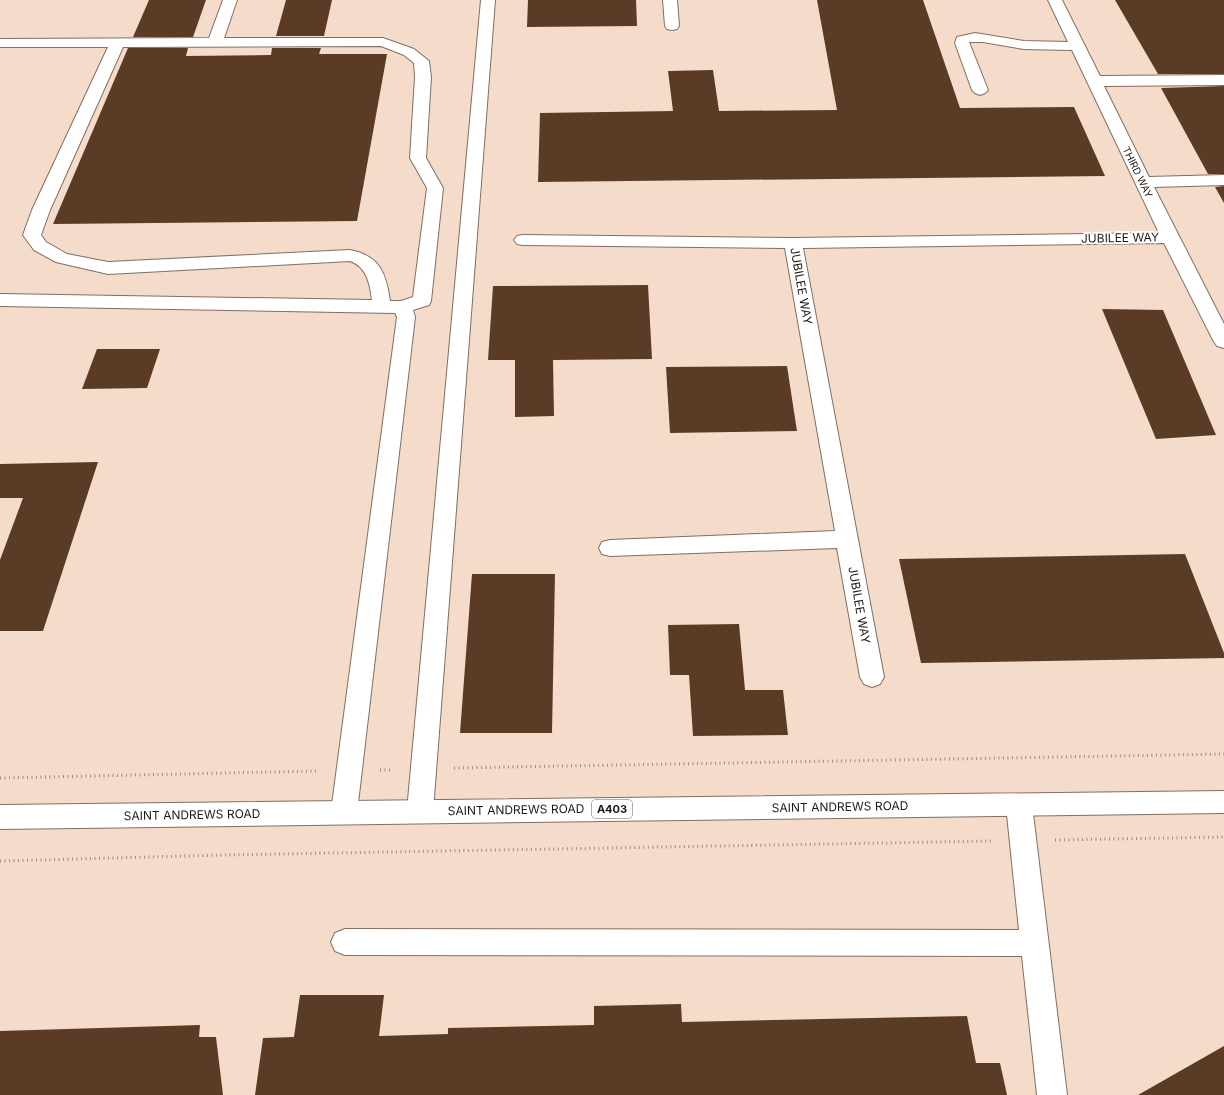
<svg xmlns="http://www.w3.org/2000/svg" width="1224" height="1095" font-family="Inter,sans-serif">
  <style>
    .built { fill: #f5dbc9 }
    .building { fill: #5a3c26 }
    .lines { fill: none; stroke-linecap: round; stroke-linejoin: round }
    .minor-casing { stroke: #806f63; stroke-width: 2 }
    .highway-casing { stroke: #806f63; stroke-width: 2 }
    .path { stroke: #9a8c83; stroke-width: 3; stroke-dasharray: 1 3.5; stroke-linecap: butt }
    .minor { fill: #fff; fill-rule: evenodd }
    .highway { fill: #fff; fill-rule: evenodd }
    .labels { text-anchor: middle; stroke-width: 4; stroke-linejoin: round; paint-order: stroke }
    .far-street-label { font-size: 10px; fill: #1f1914; stroke: #fff }
    .shield { fill: #fff; stroke: #625e5a; stroke-width: 1 }
    .shield-label { font-size: 11px; font-weight: bold; fill: #1f1914 }
    .street-label { font-size: 12px; fill: #1f1914; stroke: #fff }
  </style>
  <rect width="100%" height="100%" fill="#fdeadc"/>
  <path class="built" d="M0 0H1224V1095H0Z"/>
  <path class="building" d="M149 0H206L193 37H133Z
    M286 0H332L324 36H276Z
    M528 0H636L637 26 527 27Z
    M817 0H923L960 108 1074 107 1105 176 538 182 540 113 673 111 668 71 713 70 719 111 837 110Z
    M1115 0H1224V74H1158Z
    M128 48H188L186 56 271 55 272 48H321L319 54H387L357 221 53 224Z
    M1224 86V174H1208L1161 88Z
    M1224 186V203L1215 187Z
    M648 285 652 359 553 360 554 416 515 417V360H488L493 286Z
    M1102 309 1163 310 1216 435 1156 439Z
    M97 349H160L147 388 82 389Z
    M787 366 797 431 670 433 666 367Z
    M98 462 43 631H0V560L23 498H0V464Z
    M1185 554 1224 653V658L921 663 899 559Z
    M472 574H555L552 733H460Z
    M739 624 745 690H783L788 735 693 736 689 675H670L668 625Z
    M300 995H384L379 1036 448 1034V1028L594 1025V1006L681 1004 682 1022 967 1016 976 1063H1000L1007 1095H255L263 1038 294 1037Z
    M200 1025 199 1037H216L223 1095H0V1031Z
    M1224 1046V1095H1138Z"/>
  <g class="lines">
    <defs>
      <path id="minor" d="M223 0H237L224 38H383L414 49 429 61 431 77 426 158 443 188 431 301 429 305 413 310 415 317 357 812 353 820 344 824 335 820 331 812 397 317 395 313 0 306V294L372 300C370 284 367 267 350 261L108 274 56 262 34 250 23 235 32 210 108 47H0V39L209 38ZM381 46 404 55 414 63 415 77 410 158 427 188 413 297 401 301H390C386 273 380 256 350 250L108 262 67 254 46 242 41 235 50 210 123 47Z
        M481 0H495L433 811 429 819 420 823 411 819 407 811Z
        M663 0H677L679 26 677 29 672 30 667 29 665 26Z
        M1048 0H1062L1100 76 1224 75V85L1104 86 1149 177 1224 175V185L1154 187 1224 324V348L1217 346 1214 342 1164 243 803 248 884 677 880 684 872 687 864 684 860 677 837 548 610 556 602 554 599 548 602 542 610 540 835 531 785 248 523 245 517 244 514 240 517 236 523 235 793 238 1159 233 1072 50 1024 49 983 42H969L988 90 985 93 980 95 975 93 972 90 955 43 957 37 975 33 1024 41 1068 42Z
        M1019 794 1028 797 1032 805 1067 1095H1037L1022 956 345 955 335 951 331 942 335 933 345 929 1019 930 1006 805 1010 797Z"/>
      <path id="highway" d="M1224 791V813L0 829V805Z"/>
    </defs>
    <use href="#minor" class="minor-casing"/>
    <use href="#highway" class="highway-casing"/>
    <path class="path" d="M454 768 1224 754
      M380 770H393
      M0 778 317 771
      M1055 840 1224 837
      M0 861 223 855 992 841"/>
    <use href="#minor" class="minor"/>
    <use href="#highway" class="highway"/>
  </g>
  <g class="labels">
    <g class="far-street-label">
      <text transform="translate(1138 172) rotate(64)" y="4">THIRD WAY</text>
    </g>
    <rect class="shield" x="592" y="800" width="40" height="18" rx="3"/>
    <g class="shield-label">
      <text x="612" y="813">A403</text>
    </g>
    <g class="street-label">
      <text transform="translate(1120 238) rotate(-1)" y="4">JUBILEE WAY</text>
      <text transform="translate(801 286) rotate(80)" y="4">JUBILEE WAY</text>
      <text transform="translate(859 605) rotate(80)" y="4">JUBILEE WAY</text>
      <text transform="translate(840 807) rotate(-1)" y="4">SAINT ANDREWS ROAD</text>
      <text transform="translate(516 810) rotate(-1)" y="4">SAINT ANDREWS ROAD</text>
      <text transform="translate(192 815) rotate(-1)" y="4">SAINT ANDREWS ROAD</text>
    </g>
  </g>
</svg>
